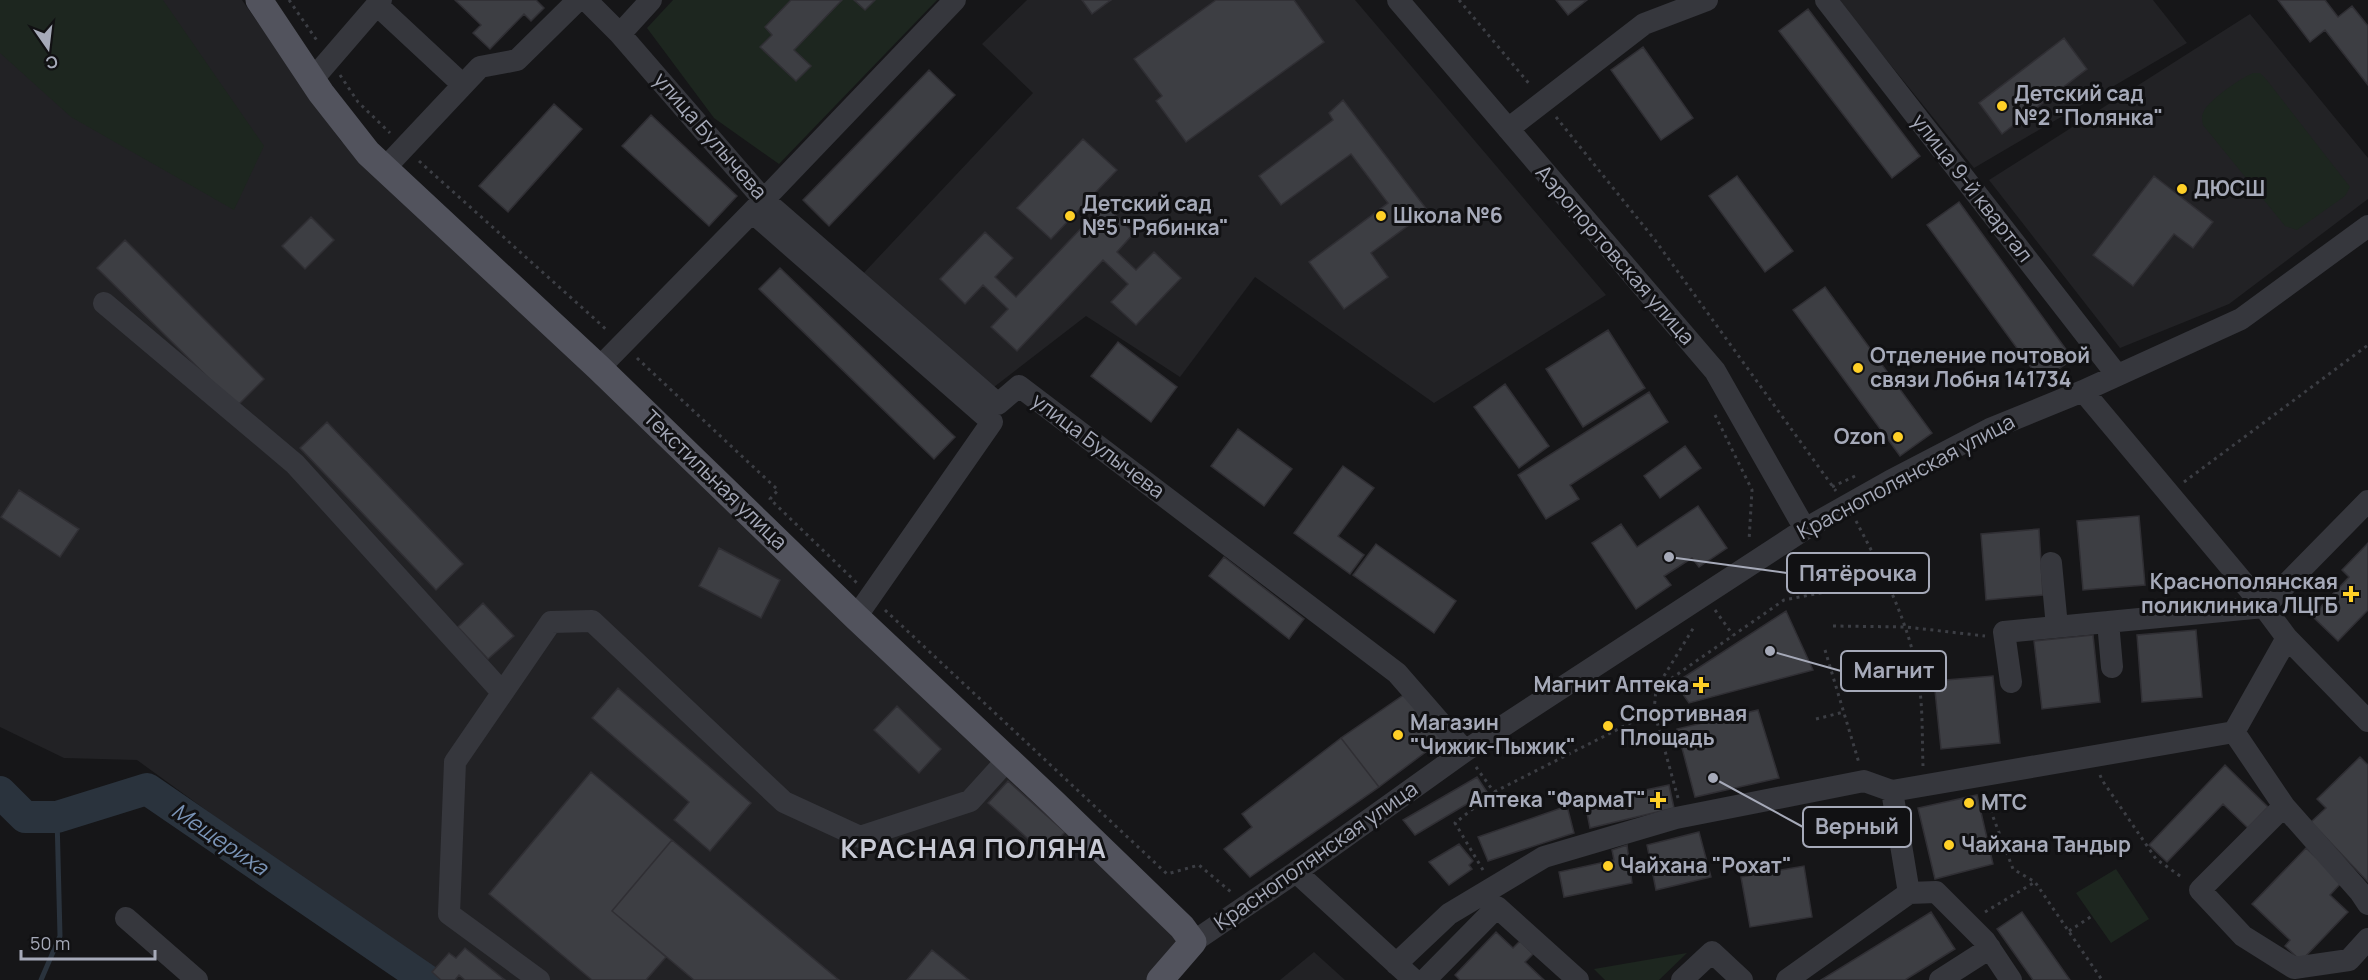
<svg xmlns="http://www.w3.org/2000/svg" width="2368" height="980" font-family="Manrope,sans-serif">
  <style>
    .built { fill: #222225 }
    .green { fill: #1d261f }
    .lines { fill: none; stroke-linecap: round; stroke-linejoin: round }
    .stream { stroke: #2a333d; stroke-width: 5 }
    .river { stroke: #2a333d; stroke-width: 32 }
    .building { fill: #3d3e43; stroke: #302f34; stroke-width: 1.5 }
    .path { stroke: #3c3e44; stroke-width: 3; stroke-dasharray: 3 4.5; stroke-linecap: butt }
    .minor { stroke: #36373d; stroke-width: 22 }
    .major { stroke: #52535d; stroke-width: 27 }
    .poi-dot { fill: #ffd027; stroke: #111113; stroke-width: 2 }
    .labels { text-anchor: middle; stroke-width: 6; stroke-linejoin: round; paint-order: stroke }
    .poi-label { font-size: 21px; font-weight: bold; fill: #a6aab9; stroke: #111113; text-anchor: start }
    .street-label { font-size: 21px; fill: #a6aab9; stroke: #111113 }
    .water-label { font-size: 22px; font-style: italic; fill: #7a94b7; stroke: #111113 }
    .district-label { font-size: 27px; font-weight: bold; letter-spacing: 1.5px; fill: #c8cad5; stroke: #111113 }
    .leader { fill: none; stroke: #a6aab9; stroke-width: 2 }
    .callout-dot { fill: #a6aab9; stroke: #111113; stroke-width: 2 }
    .callout { fill: #111113; stroke: #a6aab9; stroke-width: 2 }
    .callout-label { font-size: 22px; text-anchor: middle; font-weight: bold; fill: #a6aab9 }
  </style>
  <rect width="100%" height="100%" fill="#161618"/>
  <path class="built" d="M0 0H242L341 141 384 169 1181 942 1147 980H419L221 821 137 760 64 758 0 727Z
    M1027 0H1355L1606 295 1434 403 1255 277 1180 377 1086 316 994 387 860 277 1033 93 982 44Z
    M1838 0H2153L2187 43 1974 168Z
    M2250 14 2368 158V199L2229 304 2120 348 1989 180Z
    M1314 952 1345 980H1280Z"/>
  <path class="green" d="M0 0H163L264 146 234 210 71 117 0 53Z
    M673 0H937L779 164 714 118 647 28Z
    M2253 73H2260L2266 79 2350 187 2345 196 2297 230 2285 226 2203 125C2202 119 2201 116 2204 111 2209 100 2241 78 2253 73Z
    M2116 869 2149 919 2111 943 2076 893Z
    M1687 953 1659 980H1605L1594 969Z"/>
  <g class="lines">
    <path class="stream" d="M41 980 60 936 57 817"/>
    <path class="river" d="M0 792 25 817H57L147 789 426 980"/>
  </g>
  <path class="building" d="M455 0H536L544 8 531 21 524 14 490 49 473 33 481 25Z
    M791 0H842L794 50 811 66 796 81 760 47 772 35 765 27Z
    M854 0H875L865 10Z
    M1082 0H1111L1092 14Z
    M1216 0H1294L1324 42 1186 142 1156 101 1162 96 1134 59Z
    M1556 0H1587L1568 15Z
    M2278 0H2325L2338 17 2352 6 2368 26V85L2325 30 2310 42Z
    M1808 9 1920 156 1892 178 1779 31Z
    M2064 38 2087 69 2002 134 1979 103Z
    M1643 47 1693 118 1661 140 1611 70Z
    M929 70 955 95 829 226 803 200Z
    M1343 100 1428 211 1371 253 1388 277 1344 309 1309 262 1388 203 1351 154 1281 205 1259 176 1333 120 1329 113Z
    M554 104 582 129 508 212 479 186Z
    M651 115 737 196 709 226 622 146Z
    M1083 139 1117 170 1051 239 1017 208Z
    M1737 176 1793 251 1765 272 1709 196Z
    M2154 176 2213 222 2193 248 2174 234 2133 286 2093 255Z
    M1959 202 2073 359 2041 381 1927 225Z
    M1104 204 1134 233 1117 252 1136 270 1154 252 1181 278 1136 325 1111 302 1128 284 1103 260 1017 351 991 327 1008 309 983 285 965 304 940 279 985 232 1013 258 995 277 1016 297Z
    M311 217 334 240 305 269 282 246Z
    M125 240 264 379 237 406 97 268Z
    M780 268 955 437 934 459 759 289Z
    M1825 287 1932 433 1900 456 1793 310Z
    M1608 330 1645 388 1583 427 1546 369Z
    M1118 342 1177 387 1151 422 1091 376Z
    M1505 384 1549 446 1519 468 1474 407Z
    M1649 392 1668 422 1570 485 1579 499 1546 519 1518 475Z
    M327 422 463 564 436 590 300 448Z
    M1238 429 1292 469 1264 506 1211 466Z
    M1685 446 1701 468 1660 498 1644 476Z
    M1343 466 1374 488 1338 536 1364 555 1350 574 1294 533Z
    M19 490 79 529 60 557 1 517Z
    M1698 506 1727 548 1699 567 1692 558 1664 576 1671 585 1636 609 1592 543 1621 524 1637 547Z
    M2139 516 2145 585 2083 590 2077 521Z
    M2039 529 2043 595 1986 600 1981 534Z
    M2368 543V610L2338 641 2312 616 2349 577 2342 570Z
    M1376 544 1456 601 1434 633 1353 575Z
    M719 548 780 580 761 618 699 586Z
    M1224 557 1304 619 1289 639 1209 576Z
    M483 603 514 636 488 659 458 627Z
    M1786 611 1813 670 1689 703 1675 683Z
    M2196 630 2202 697 2142 702 2137 635Z
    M2093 635 2100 702 2042 709 2034 641Z
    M1993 676 2000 743 1941 749 1934 681Z
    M618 688 751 803 710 851 674 820 689 802 592 718Z
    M1405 694 1443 739 1379 787 1341 738Z
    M897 706 941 749 919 773 874 730Z
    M1758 710 1779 778 1695 797 1677 729Z
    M1341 738 1379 787 1250 877 1224 849 1252 827 1242 814Z
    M2360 757 2368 765V882L2311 822 2326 808 2317 799Z
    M2225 765 2268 807 2248 828 2223 804 2167 862 2149 845Z
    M591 772 672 840 612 911 666 957 646 980H592L489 894Z
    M1477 777 1487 792 1415 835 1403 820Z
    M1008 781 1065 832 1045 854 988 803Z
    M1669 785 1674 808 1590 828 1585 803Z
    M1977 795 1993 864 1935 879 1918 808Z
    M1567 806 1574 833 1488 861 1478 837Z
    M1699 832 1711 877 1656 890 1647 845Z
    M672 840 839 980H694L612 911Z
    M1459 844 1473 861 1469 865 1472 869 1449 885 1429 862Z
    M1627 845 1632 883 1564 897 1559 872 1614 860 1612 850Z
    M2306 848 2342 882 2330 895 2348 912 2301 961 2285 946 2290 940 2252 904Z
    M1804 866 1812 917 1750 927 1741 877Z
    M1931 912 1955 949 1905 980H1821Z
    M2022 912 2070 980H2033L1997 929Z
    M1496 932 1513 948 1520 941 1533 954 1525 962 1544 980H1460L1455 975Z
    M465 948 505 980H465L459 975 455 980H441L432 972 449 953 456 958Z
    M932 950 969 980H907Z"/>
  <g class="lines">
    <path class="path" d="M289 0 318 42
      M1459 0 1531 86
      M340 75 358 102 390 133
      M1556 117 1655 240 1836 491
      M419 161 608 331
      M637 358 778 490 770 499 857 583
      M1715 415 1752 490 1749 541
      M2184 482 2368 345
      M1832 487 1855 476
      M1856 521C1883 572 1911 626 1919 683 1923 710 1922 739 1923 766
      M885 610 1167 874 1199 865 1231 892
      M1715 610 1733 635
      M1833 626 1906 627 1985 636
      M1825 650 1859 763
      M1659 687 1784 600 1836 590
      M1816 719 1844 712
      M1476 767 1494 792
      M2100 775 2102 780 2156 859 2183 878
      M1985 796 2013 869 2035 882 2102 980
      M1678 798 1654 711 1656 689 1694 627
      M1483 870 1455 823 1494 792 1654 711
      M1985 912 2035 882
      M2069 931 2092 916"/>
    <path class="minor" d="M586 0 620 34 651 0
      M1398 0 1715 371 1805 529
      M1826 0 2117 375
      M377 5 463 85
      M620 34 764 200 998 404 1019 386 1397 673 1465 751
      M312 80 381 0
      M1508 129 1644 24 1707 0
      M384 169 480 67 517 60 578 0
      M752 212 992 422 856 617
      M104 303 295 464 502 692
      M599 368 752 212 955 0
      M2083 391 2264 607 2287 638 2368 721
      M2051 563 2057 627
      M2108 622 2112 667
      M2011 682 2004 632 2264 607 2368 501
      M2234 732 2284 806 2360 892 2368 904
      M2284 806 2200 890 2243 936 2294 968 2349 960 2368 939
      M1296 872 1414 980
      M1909 893 1936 892 1985 941 2011 980
      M126 918 197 980
      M1193 942 1296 872 1465 751 1805 529 1890 481 1990 429 2083 391 2241 319 2368 226
      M1396 964 1449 914 1544 857 1676 818 1864 781 1892 791 2234 732 2287 638
      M539 980 449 914 455 762 551 622 592 621 784 802 860 837 970 801 1008 759
      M1425 980 1497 907 1578 980
      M1682 980 1712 952 1742 980
      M1787 980 1909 893 1892 791
      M1940 980 1990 948"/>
    <path class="major" d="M259 0 321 93 368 153 599 368 856 617 1054 803 1182 927 1193 942 1160 980"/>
  </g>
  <g class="poi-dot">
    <circle cx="2002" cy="106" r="6"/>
    <circle cx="2182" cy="189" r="6"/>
    <circle cx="1070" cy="216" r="6"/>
    <circle cx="1381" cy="216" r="6"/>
    <circle cx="1858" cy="368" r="6"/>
    <circle cx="1898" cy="437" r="6"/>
    <path d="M2348 585h6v6h6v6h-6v6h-6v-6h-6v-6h6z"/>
    <path d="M1698 676h6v6h6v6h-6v6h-6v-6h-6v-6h6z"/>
    <circle cx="1608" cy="726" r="6"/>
    <circle cx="1398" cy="735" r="6"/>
    <path d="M1655 791h6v6h6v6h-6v6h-6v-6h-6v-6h6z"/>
    <circle cx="1969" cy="803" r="6"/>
    <circle cx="1949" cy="845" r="6"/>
    <circle cx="1608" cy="866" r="6"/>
  </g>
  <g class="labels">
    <g class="poi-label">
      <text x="2014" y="101">Детский сад<tspan x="2014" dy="24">№2 "Полянка"</tspan></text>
      <text x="2194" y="196">ДЮСШ</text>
      <text x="1082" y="211">Детский сад<tspan x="1082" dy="24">№5 "Рябинка"</tspan></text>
      <text x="1393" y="223">Школа №6</text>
      <text x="1870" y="363">Отделение почтовой<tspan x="1870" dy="24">связи Лобня 141734</tspan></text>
      <text x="1886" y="444" text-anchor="end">Ozon</text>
      <text x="2338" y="589" text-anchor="end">Краснополянская<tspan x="2338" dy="24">поликлиника ЛЦГБ</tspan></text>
      <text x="1689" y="692" text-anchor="end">Магнит Аптека</text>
      <text x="1620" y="721">Спортивная<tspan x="1620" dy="24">Площадь</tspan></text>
      <text x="1410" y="730">Магазин<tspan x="1410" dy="24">"Чижик-Пыжик"</tspan></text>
      <text x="1646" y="807" text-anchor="end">Аптека "ФармаТ"</text>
      <text x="1981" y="810">МТС</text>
      <text x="1961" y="852">Чайхана Тандыр</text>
      <text x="1620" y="873">Чайхана "Рохат"</text>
    </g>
    <g class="street-label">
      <text transform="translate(710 136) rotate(49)" y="7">улица Булычева</text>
      <text transform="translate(1972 188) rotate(52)" y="7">улица 9-й квартал</text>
      <text transform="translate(1615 255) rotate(49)" y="7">Аэропортовская улица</text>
      <text transform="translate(1098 446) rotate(37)" y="7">улица Булычева</text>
      <text transform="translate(1906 477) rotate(-28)" y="7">Краснополянская улица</text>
      <text transform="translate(715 480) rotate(44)" y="7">Текстильная улица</text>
      <text transform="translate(1316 856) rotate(-35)" y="7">Краснополянская улица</text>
    </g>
    <g class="water-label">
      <text transform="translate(220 839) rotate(34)" y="8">Мещериха</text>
    </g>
    <g class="district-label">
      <text x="974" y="858">КРАСНАЯ ПОЛЯНА</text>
    </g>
  </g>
  <path class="leader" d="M1669 557L1787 573M1770 651L1841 671M1713 778L1803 827"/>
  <g class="callout-dot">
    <circle cx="1669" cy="557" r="6"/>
    <circle cx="1770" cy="651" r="6"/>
    <circle cx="1713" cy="778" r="6"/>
  </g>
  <g class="callout">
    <rect x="1787" y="553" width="142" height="40" rx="6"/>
    <rect x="1841" y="651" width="105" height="40" rx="6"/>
    <rect x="1803" y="807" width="108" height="40" rx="6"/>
  </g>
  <g class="callout-label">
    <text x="1858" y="581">Пятёрочка</text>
    <text x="1894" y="678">Магнит</text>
    <text x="1857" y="834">Верный</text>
  </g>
  <g transform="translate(48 48) rotate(166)" stroke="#111113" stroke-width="4.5" paint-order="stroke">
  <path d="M0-4.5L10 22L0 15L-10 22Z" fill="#a6aab9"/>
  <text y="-9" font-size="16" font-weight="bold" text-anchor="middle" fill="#a6aab9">С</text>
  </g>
  <path d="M21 950v9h134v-9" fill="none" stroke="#a6aab9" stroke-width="3"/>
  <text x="30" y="950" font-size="18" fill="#a6aab9" stroke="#111113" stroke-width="4.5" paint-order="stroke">50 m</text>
</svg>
